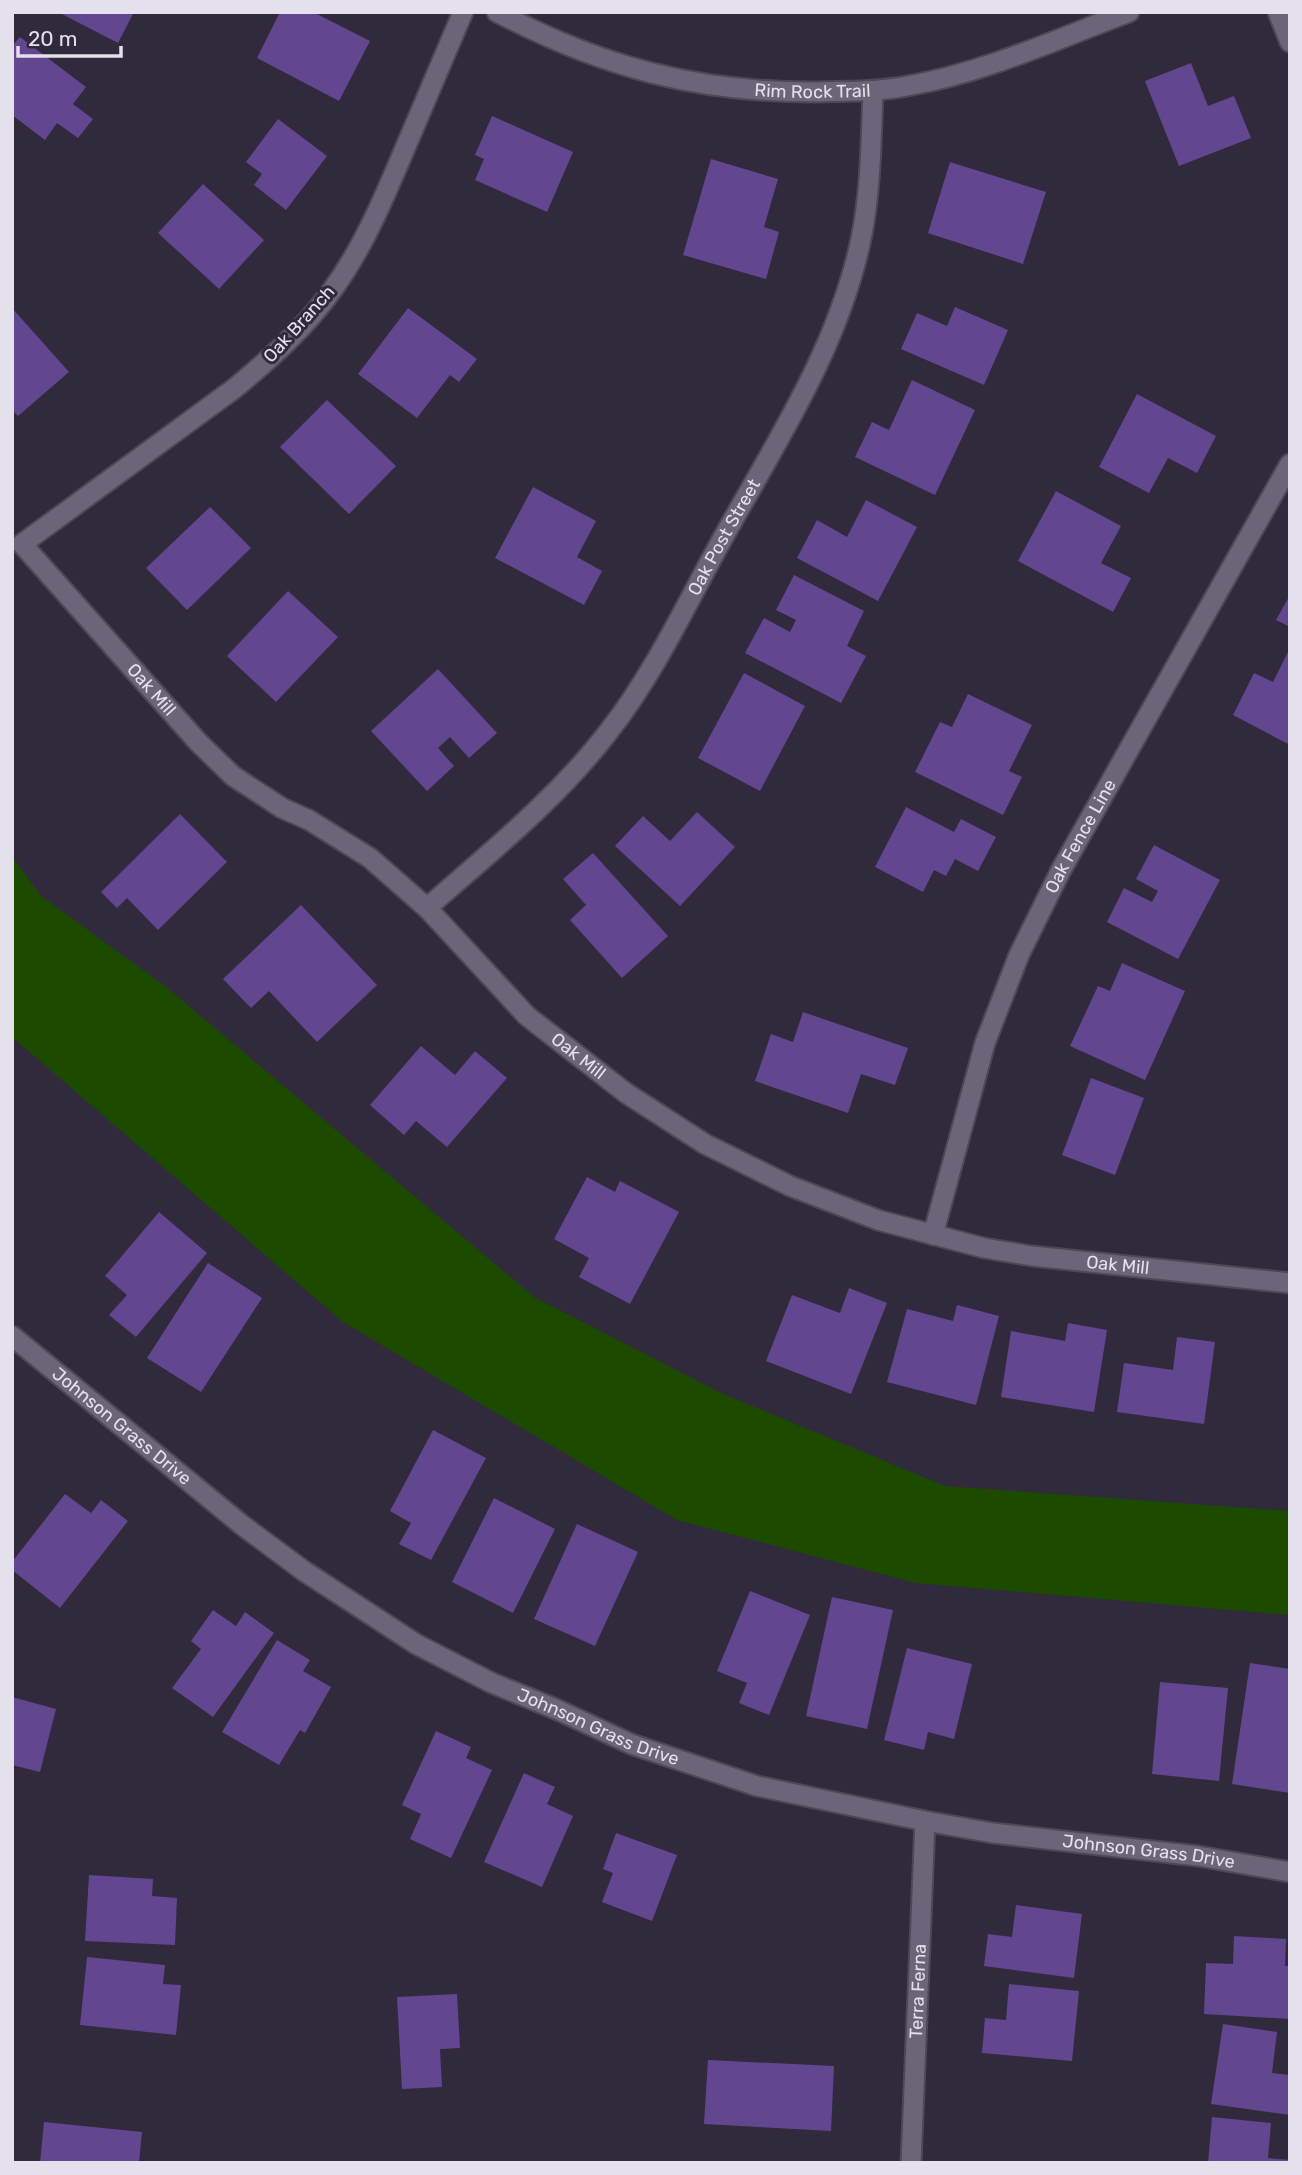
<svg xmlns="http://www.w3.org/2000/svg" width="1302" height="2175" font-family="Rubik,sans-serif">
  <style>
    .green { fill: #1c4b00 }
    .building { fill: #624690 }
    .lines { fill: none; stroke-linecap: round; stroke-linejoin: round }
    .minor-casing { stroke: #4d4857; stroke-width: 23 }
    .minor { stroke: #6b6579; stroke-width: 19 }
    .labels { text-anchor: middle; stroke-width: 6; stroke-linejoin: round; paint-order: stroke }
    .street-label { font-size: 18px; fill: #e4e0ec; stroke: #302a3c }
  </style>
  <rect width="100%" height="100%" fill="#302a3c"/>
  <path class="green" d="M12 857 41 896 165 986 534 1297 721 1393 945 1486 1290 1511V1615L916 1583 677 1520 343 1322 12 1037Z"/>
  <path class="building" d="M58 12H134L118 43Z
    M280 12H313L370 41 339 101 257 58Z
    M20 37 86 87 73 104 93 119 78 138 57 123 45 140 12 115V46Z
    M1191 63 1208 106 1234 96 1251 138 1179 166 1145 81Z
    M492 116 573 152 547 212 475 180 484 159 475 155Z
    M278 119 327 156 286 210 254 185 262 174 246 162Z
    M711 159 778 179 764 227 779 232 766 279 683 255Z
    M950 162 1046 192 1023 264 928 233Z
    M203 184 264 240 219 289 158 233Z
    M955 307 1008 330 984 385 901 349 917 313 947 326Z
    M12 308 69 372 18 416 12 410Z
    M408 308 477 359 459 382 450 375 417 418 358 374Z
    M912 380 975 410 935 495 855 457 872 422 889 430Z
    M1137 394 1216 436 1197 473 1168 458 1149 493 1099 467Z
    M327 400 396 466 349 514 280 447Z
    M533 487 596 521 577 557 602 571 584 605 495 558Z
    M1056 491 1121 526 1101 563 1131 578 1113 612 1018 561Z
    M866 500 917 527 878 601 797 558 817 520 847 537Z
    M210 507 251 548 187 610 146 568Z
    M794 575 864 611 847 646 866 656 841 703 745 653 764 618 790 632 796 620 776 610Z
    M288 591 338 637 276 702 227 656Z
    M1290 595V627L1276 620Z
    M1290 648V745L1233 715 1254 673 1273 682Z
    M438 669 497 733 469 758 450 737 438 748 454 766 427 791 371 731Z
    M744 673 805 706 760 791 698 758Z
    M968 694 1032 725 1009 771 1022 777 1003 815 915 772 940 722 952 727Z
    M906 807 954 832 961 819 996 837 978 871 955 859 946 876 934 870 923 892 875 867Z
    M697 812 735 847 680 906 615 846 643 816 670 841Z
    M180 814 227 862 158 930 127 898 117 908 101 892Z
    M1154 845 1220 880 1178 959 1107 922 1124 888 1152 902 1158 891 1136 879Z
    M593 853 668 936 622 978 570 920 586 905 563 879Z
    M301 905 377 985 317 1042 269 991 251 1008 223 979Z
    M1122 963 1185 991 1145 1080 1070 1046 1098 986 1110 991Z
    M803 1012 908 1048 895 1085 861 1074 848 1113 755 1081 771 1034 793 1042Z
    M421 1046 455 1075 475 1051 507 1078 447 1147 416 1121 404 1135 370 1105Z
    M1091 1078 1144 1098 1115 1175 1062 1155Z
    M587 1177 615 1192 620 1181 679 1212 630 1304 579 1277 589 1258 554 1239Z
    M159 1212 207 1253 136 1337 109 1315 127 1295 105 1276Z
    M208 1263 262 1298 201 1392 147 1358Z
    M849 1288 887 1303 851 1394 766 1361 792 1295 840 1313Z
    M957 1305 999 1316 976 1405 887 1382 907 1309 953 1321Z
    M1068 1323 1107 1330 1094 1412 1001 1397 1011 1331 1065 1341Z
    M1177 1337 1215 1342 1204 1424 1117 1412 1124 1363 1173 1370Z
    M433 1430 486 1458 431 1560 399 1544 411 1523 390 1511Z
    M65 1494 91 1513 101 1500 128 1521 60 1608 12 1570V1562Z
    M494 1498 555 1529 513 1613 452 1582Z
    M577 1524 638 1552 595 1646 534 1619Z
    M750 1591 810 1615 769 1715 739 1703 747 1683 717 1671Z
    M832 1597 893 1610 867 1729 806 1716Z
    M213 1610 236 1626 245 1612 274 1633 213 1717 172 1688 201 1649 191 1641Z
    M277 1640 310 1660 303 1671 331 1687 305 1733 300 1730 279 1765 222 1732Z
    M907 1648 972 1664 954 1739 928 1732 924 1750 884 1740Z
    M1250 1663 1290 1669V1793L1232 1784Z
    M1160 1682 1228 1688 1219 1781 1152 1774Z
    M12 1697 56 1709 40 1772 12 1765Z
    M436 1731 471 1747 466 1758 492 1770 451 1858 410 1839 421 1814 402 1805Z
    M524 1773 555 1787 547 1804 573 1816 542 1887 484 1862Z
    M616 1833 677 1855 652 1921 602 1902 613 1873 603 1869Z
    M89 1875 153 1879 152 1896 177 1898 175 1945 85 1941Z
    M1016 1905 1082 1914 1074 1978 984 1966 988 1934 1012 1937Z
    M1234 1936 1286 1939 1285 1966H1290V2019L1204 2014 1206 1963 1233 1964Z
    M87 1957 165 1965 163 1984 181 1985 176 2035 80 2025Z
    M1009 1984 1079 1991 1072 2061 982 2053 985 2018 1006 2020Z
    M457 1994 460 2048 440 2049 442 2087 402 2089 397 1997Z
    M1223 2024 1277 2032 1272 2073 1290 2075V2115L1211 2104Z
    M708 2060 834 2066 831 2131 704 2124Z
    M1212 2117 1271 2123 1268 2158 1290 2160V2163H1208Z
    M44 2122 142 2132 139 2163H40Z"/>
  <g class="lines">
    <defs>
      <g id="minor">
        <path id="s1" d="M463 12C444 57 425 101 406 146 385 195 365 245 333 289 306 327 271 358 235 388L22 544 198 742 233 776 282 808 309 820 370 858 427 908 527 1016 626 1093 705 1144 790 1186 878 1220 984 1248 1032 1256 1290 1283"/>
        <path id="s2" d="M497 12C601 67 699 93 818 92 848 91 877 92 907 86 984 73 1057 39 1129 12"/>
        <path d="M1278 12 1290 42"/>
        <path id="s3" d="M427 908C490 852 557 799 609 731 653 675 685 607 719 545 773 447 838 350 861 239 871 190 871 141 873 91"/>
        <path id="s4" d="M933 1235 985 1043 1019 955 1061 870 1290 464"/>
        <path id="s5" d="M12 1336 242 1525 304 1571 416 1644 492 1683 558 1710 631 1744 757 1786 925 1821 993 1833 1198 1856 1290 1872"/>
        <path id="s6" d="M911 2163 925 1821"/>
      </g>
    </defs>
    <use href="#minor" class="minor-casing"/>
    <use href="#minor" class="minor"/>
  </g>
  <g class="labels">
    <g class="street-label">
      <text dy="6" stroke="none"><textPath href="#s2" startOffset="329">Rim Rock Trail</textPath></text>
      <text transform="translate(299 324) rotate(-48)" y="6">Oak Branch</text>
      <text dy="6" stroke="none"><textPath href="#s3" startOffset="480">Oak Post Street</textPath></text>
      <text dy="6" stroke="none"><textPath href="#s1" startOffset="905">Oak Mill</textPath></text>
      <text dy="6" stroke="none"><textPath href="#s4" startOffset="427">Oak Fence Line</textPath></text>
      <text dy="6" stroke="none"><textPath href="#s1" startOffset="1472">Oak Mill</textPath></text>
      <text dy="6" stroke="none"><textPath href="#s1" startOffset="2060">Oak Mill</textPath></text>
      <text dy="6" stroke="none"><textPath href="#s5" startOffset="142">Johnson Grass Drive</textPath></text>
      <text dy="6" stroke="none"><textPath href="#s5" startOffset="709">Johnson Grass Drive</textPath></text>
      <text dy="6" stroke="none"><textPath href="#s5" startOffset="1276">Johnson Grass Drive</textPath></text>
      <text dy="6" stroke="none"><textPath href="#s6" startOffset="172">Terra Ferna</textPath></text>
    </g>
  </g>
  <rect width="1302" height="2175" fill="none" stroke="#e4e0ec" stroke-width="28"/>
  <path d="M18 46v10h103v-10" fill="none" stroke="#e4e0ec" stroke-width="3.5"/>
  <text x="28" y="46" font-size="21" fill="#e4e0ec" stroke="#302a3c" stroke-width="5" paint-order="stroke">20 m</text>
</svg>
